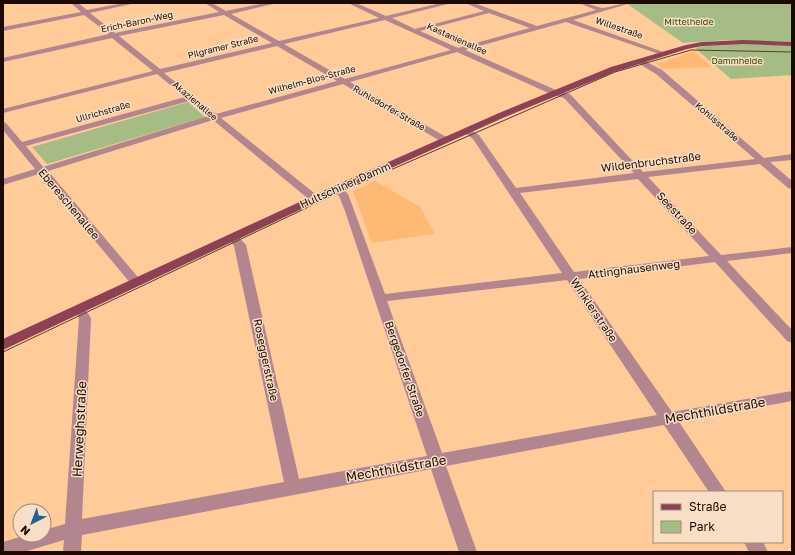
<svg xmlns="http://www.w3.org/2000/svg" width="795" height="555" font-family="'Golos Text',sans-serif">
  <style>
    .built { fill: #feba73 }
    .green { fill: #a6bc85 }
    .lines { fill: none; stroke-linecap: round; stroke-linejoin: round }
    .minor { fill: #b3858e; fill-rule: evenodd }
    .major { fill: #8e4054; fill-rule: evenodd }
    .tram { stroke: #573d28; stroke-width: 1 }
    .labels { text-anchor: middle; stroke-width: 3; stroke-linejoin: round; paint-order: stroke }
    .far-street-label { font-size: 9px; fill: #1c0b00; stroke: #f8dec5 }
    .far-park-label { font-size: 9px; fill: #314500; stroke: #f8dec5 }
    .street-label { font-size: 11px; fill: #1c0b00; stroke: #f8dec5 }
    .near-street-label { font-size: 13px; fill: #1c0b00; stroke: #f8dec5 }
  </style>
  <rect width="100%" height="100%" fill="#fecb99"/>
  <path class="built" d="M690 52H695L712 67 662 69 655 63 663 62Z
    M375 181 420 207 435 234 372 243 353 191Z"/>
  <path class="green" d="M626 3H792V42L727 40 683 43Z
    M732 43 792 45V75L731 79 695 48 706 45Z
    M188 102 205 117 47 164 32 147Z"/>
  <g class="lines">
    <path class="minor" d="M71 3H78L87 10 124 3H136L90 13 115 33 219 12 205 3H212L226 11 265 3H277L231 14 279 41 379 18 348 3H356L386 16 441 3H452L392 18 415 29 484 11 465 3H474L537 26 596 10 579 3C588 3 594 6 602 8 607 8 622 3 631 3L573 20 666 53V55H662L566 22 465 50 556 90 570 94 643 172 755 159 656 74 638 63 637 61 641 59 662 70 764 158 792 154V160L770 162 792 181V189L788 188 760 164 648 177 721 255 792 247V253L727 261 792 330V343L787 341 715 262 579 279 672 412 792 391V401L679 422 726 492H709L664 425 446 466 477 552H459L431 469 82 535 81 552H63L64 540 24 552H3V542L26 535H44V530L65 524 79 318 73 309 75 306 79 305 83 306 91 318 82 519 284 482 234 246 227 237 233 234 237 235 246 245 299 479 427 456 345 211 339 196 331 189 332 187H340L348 194 385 294 562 273 473 139 462 131 463 129H469L479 135 516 188 634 173 564 98 553 95 457 52 350 82 448 138 449 140 448 142H442L343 84 221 118 319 197 320 199 319 201H311L213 120 48 171 142 282 140 285H132L39 174 3 185V179L35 169 3 130V122L6 123 22 142 185 97 157 74 3 113V109L153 71 112 38 3 62V58L109 34 84 15 3 31V27L81 12ZM489 13 530 28 458 48 420 31ZM224 15 272 43 160 69 119 36ZM385 20 451 50 345 79 284 44ZM277 46 337 81 216 114 164 73ZM189 101 208 116 43 167 26 146ZM638 179 709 256 574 272 520 193ZM567 280 657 415 442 453 387 301Z
      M744 542H763L768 552H749Z"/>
    <path class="major" d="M743 40 792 42V46L743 44 702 46 687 49 617 71 505 117 340 191 3 350V339L332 187 499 113 611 67 686 45 702 42Z"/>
    <path class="tram" d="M3 352 340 192 615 72 691 50 792 52"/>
  </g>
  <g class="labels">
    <g class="far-street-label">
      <text transform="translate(137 22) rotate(-12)" y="3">Erich-Baron-Weg</text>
      <text transform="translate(619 28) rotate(19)" y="3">Willestraße</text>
      <text transform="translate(457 39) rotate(24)" y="3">Kastanienallee</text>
      <text transform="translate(223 47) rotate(-14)" y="3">Pilgramer Straße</text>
      <text transform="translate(312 80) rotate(-15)" y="3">Wilhelm-Blos-Straße</text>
      <text transform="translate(195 101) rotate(40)" y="3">Akazienallee</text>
      <text transform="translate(389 108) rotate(30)" y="3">Ruhlsdorfer Straße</text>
      <text transform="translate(103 112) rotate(-16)" y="3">Ullrichstraße</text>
      <text transform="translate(717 122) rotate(41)" y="3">Kohlisstraße</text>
    </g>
    <g class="far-park-label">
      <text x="689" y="25">Mittelheide</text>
      <text x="737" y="64">Dammheide</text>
    </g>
    <g class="street-label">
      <text transform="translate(651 162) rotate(-7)" y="4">Wildenbruchstraße</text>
      <text transform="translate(345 185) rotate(-24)" y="4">Hultschiner Damm</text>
      <text transform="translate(69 204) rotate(50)" y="4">Ebereschenallee</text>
      <text transform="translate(677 213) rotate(47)" y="4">Seestraße</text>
      <text transform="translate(634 269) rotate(-7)" y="4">Attinghausenweg</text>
      <text transform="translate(594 310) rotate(56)" y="4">Winklerstraße</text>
      <text transform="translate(266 360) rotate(78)" y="4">Roseggerstraße</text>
      <text transform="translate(405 369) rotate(71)" y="4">Bergedorfer Straße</text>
    </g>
    <g class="near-street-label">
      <text transform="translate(715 410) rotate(-10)" y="5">Mechthildstraße</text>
      <text transform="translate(79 429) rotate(-87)" y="5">Herweghstraße</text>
      <text transform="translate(396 468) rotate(-10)" y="5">Mechthildstraße</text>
    </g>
  </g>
  <rect width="795" height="555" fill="none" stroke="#1c0b00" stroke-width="8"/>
  <rect x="653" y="491" width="130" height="52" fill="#f8dec5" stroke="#a08a76"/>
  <rect x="661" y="504" width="20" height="6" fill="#8e4054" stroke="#a08a76"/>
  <text x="689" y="511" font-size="12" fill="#1c0b00">Straße</text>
  <rect x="661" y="521" width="20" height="12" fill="#a6bc85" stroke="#a08a76"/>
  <text x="689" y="531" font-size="12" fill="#1c0b00">Park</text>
  <g transform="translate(32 523) rotate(222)"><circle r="19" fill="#f8dec5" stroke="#a08a76"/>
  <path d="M0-3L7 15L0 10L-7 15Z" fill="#1d6297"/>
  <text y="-6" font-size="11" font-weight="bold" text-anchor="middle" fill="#1c0b00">N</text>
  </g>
</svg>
